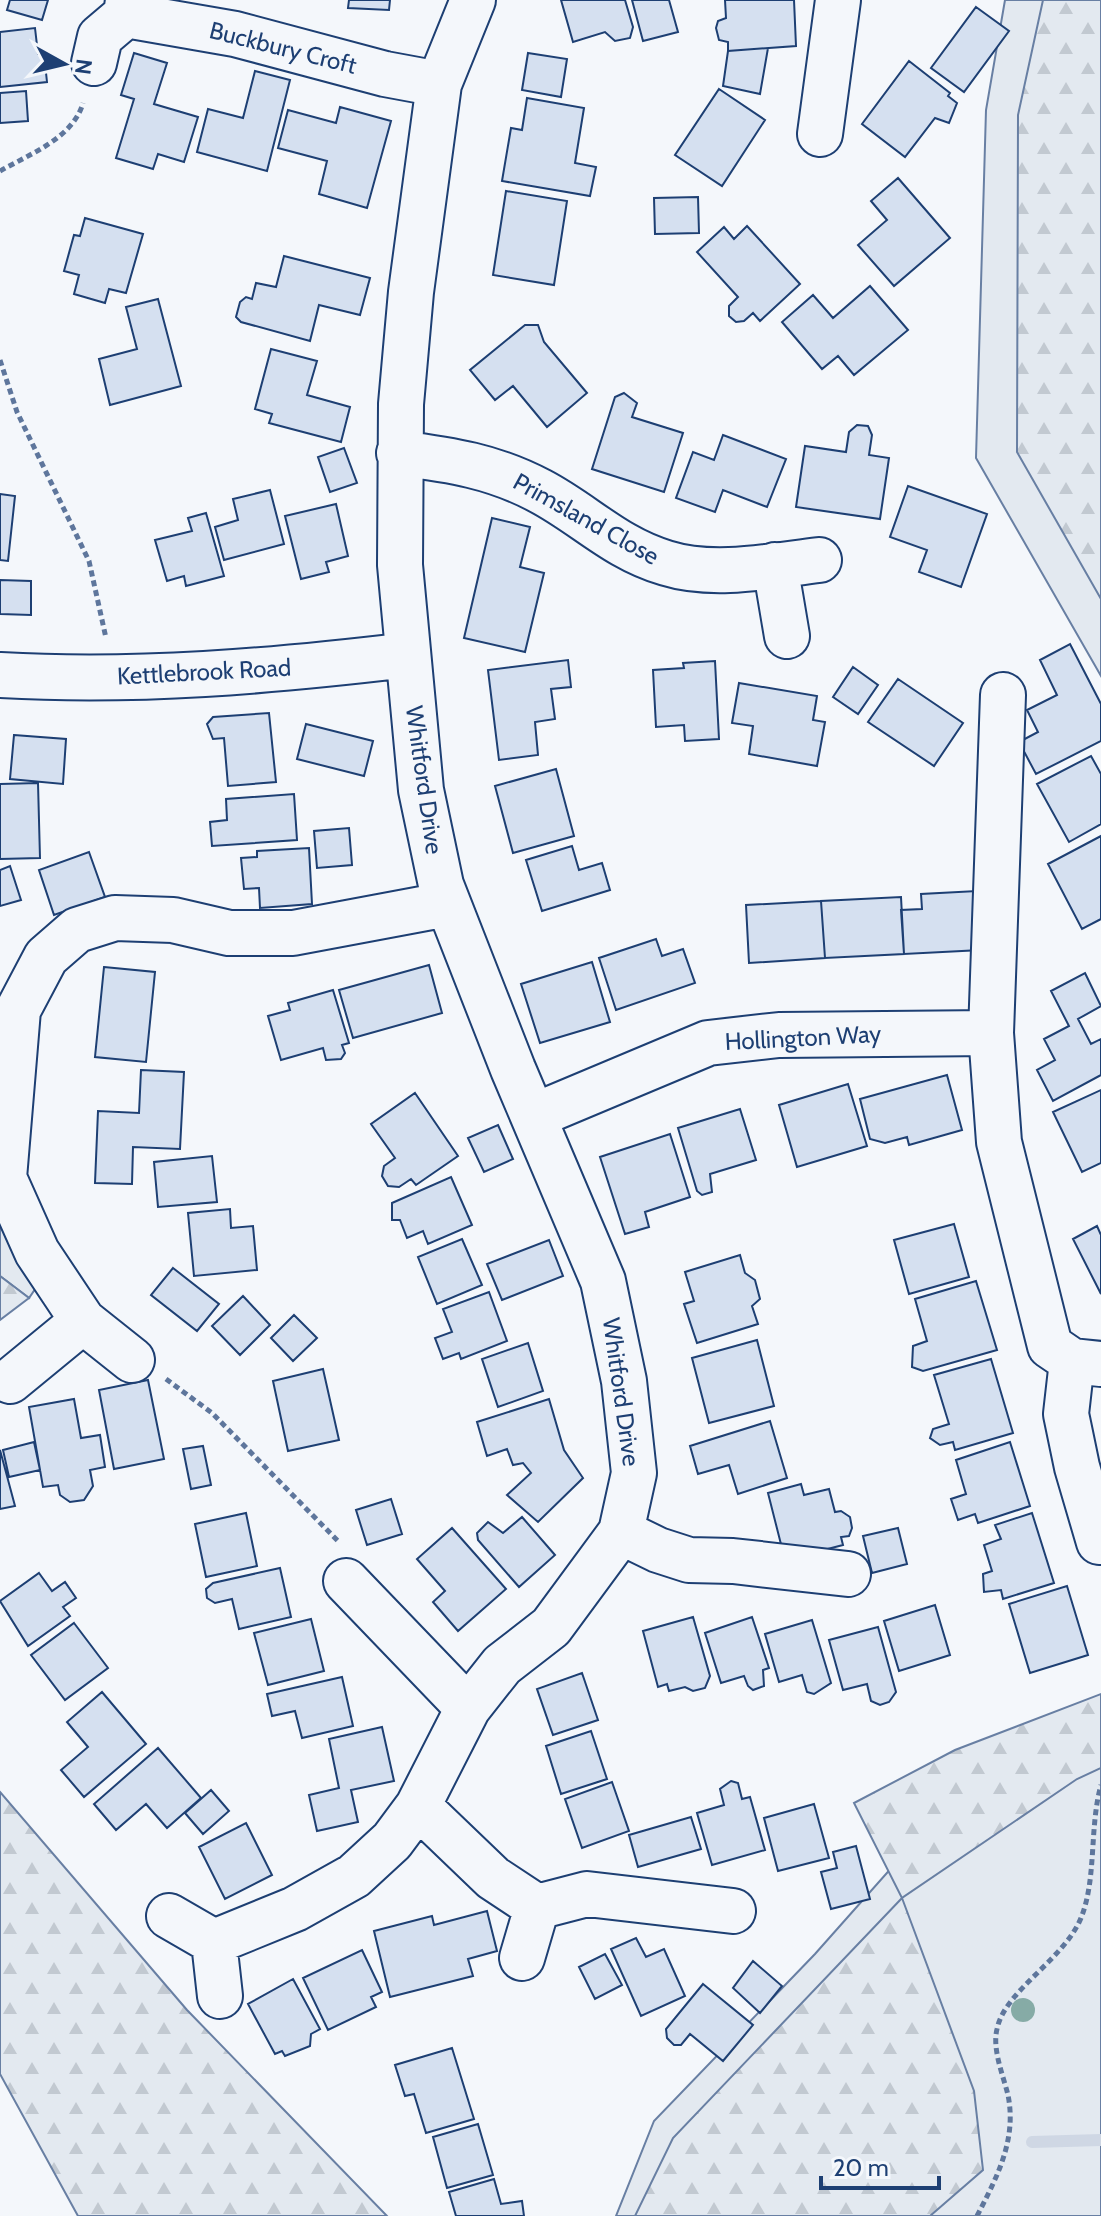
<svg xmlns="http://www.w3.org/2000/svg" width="1101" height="2216" font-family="Cabin,sans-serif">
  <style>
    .green { fill: #e3e9f0; stroke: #687fa3; stroke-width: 2 }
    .forest { fill: url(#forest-firs); stroke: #687fa3; stroke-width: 2 }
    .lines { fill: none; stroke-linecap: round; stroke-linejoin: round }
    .stream { stroke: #cfd7e4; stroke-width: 12 }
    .building { fill: #d5e0f0; stroke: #1d3f73; stroke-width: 2 }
    .minor-casing { stroke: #1d3f73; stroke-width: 48 }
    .path { stroke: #5e769c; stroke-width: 5; stroke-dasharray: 6 4; stroke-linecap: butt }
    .minor { stroke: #f4f7fb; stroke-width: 44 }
    .tree { fill: #86aba6 }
    .labels { text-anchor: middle; stroke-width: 6; stroke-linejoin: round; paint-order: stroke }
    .street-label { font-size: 24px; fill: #1d3f73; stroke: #f4f7fb }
  </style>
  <defs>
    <pattern id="forest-firs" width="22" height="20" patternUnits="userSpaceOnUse" patternTransform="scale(2)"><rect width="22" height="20" fill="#e3e9f0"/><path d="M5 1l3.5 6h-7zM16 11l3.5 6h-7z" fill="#c2c9d1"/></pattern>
  </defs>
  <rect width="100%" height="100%" fill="#f4f7fb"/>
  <path class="green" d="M1005 0H1101V676L976 458 986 110Z
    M0 1205 42 1279 29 1298 0 1276Z
    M1101 1726V2216H616L654 2121 815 1954 964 1786Z"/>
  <path class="forest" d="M1043 0H1101V599L1017 452 1018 115Z
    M0 1276 29 1298 0 1320Z
    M1101 1694V1768L1077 1779 902 1898 974 2091 983 2170 930 2216H635L673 2138 902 1898 854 1803 955 1750Z
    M0 1792 187 2010 387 2216H78L0 2074Z"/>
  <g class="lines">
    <path class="stream" d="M1032 2142 1101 2140"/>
  </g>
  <path class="building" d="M10 0H48L42 20 7 10Z
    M349 0H390L389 10 348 8Z
    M561 0H625L633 27 630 38 615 41 605 32 573 42Z
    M632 0H669L678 32 643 41Z
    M725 0H794L796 46 728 51V42L719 40 716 28 718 21 726 18Z
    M976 7 1009 31 964 92 931 68Z
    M35 28 38 54H44L47 82 0 87V32Z
    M768 48 760 94 723 86 728 51Z
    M134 53 167 63 154 104 198 117 184 162 158 154 153 169 116 158 134 99 121 95Z
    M528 53 567 59 561 97 522 90Z
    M909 61 950 93 948 96 957 103 949 123 935 118 905 157 862 124Z
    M255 71 290 80 267 171 197 152 208 109 243 118Z
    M719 89 765 120 722 186 675 155Z
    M26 91 28 121 0 123V93Z
    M527 98 584 108 575 163 596 167 590 196 502 181 511 128 522 130Z
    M340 107 391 121 367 208 319 194 327 161 278 148 288 110 336 123Z
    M898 178 950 238 894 286 858 245 887 220 871 201Z
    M506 191 567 201 554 285 493 275Z
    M698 197 699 233 655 234 654 198Z
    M85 218 143 234 126 293 109 289 105 303 74 294 79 275 64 271 74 235 80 236Z
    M747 226 800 284 760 321 753 313 744 321 736 322 729 316V306L738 297 697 252 724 227 734 239Z
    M284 256 370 278 360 315 319 305 310 341 241 322 236 317 240 302 246 297 252 299 256 283 276 287Z
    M870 286 908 330 854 375 838 356 822 369 782 322 813 295 833 318Z
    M158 299 181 386 110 405 99 359 137 349 126 307Z
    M525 325H538L544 342 587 393 547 427 513 386 495 400 470 370Z
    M271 349 317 361 307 395 350 407 341 442 269 423 272 414 255 409Z
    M624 393 637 403 632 417 683 433 664 492 592 469 615 397Z
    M857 425 868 426 872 435 869 455 889 458 880 519 796 507 805 446 846 452 849 432Z
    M723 435 786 459 767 507 723 490 715 512 676 498 693 452 714 460Z
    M344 448 357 483 330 492 318 457Z
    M908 486 987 514 961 587 919 572 927 550 890 537Z
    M270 490 284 544 224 560 215 527 238 520 233 499Z
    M0 494 15 496 8 561 0 560Z
    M336 504 348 556 326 562 329 572 301 579 285 516Z
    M206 513 224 576 186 586 184 576 167 581 155 540 192 531 188 518Z
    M492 518 530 527 520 567 544 573 525 652 464 638Z
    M0 580 31 581V615L0 614Z
    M1070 644 1101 704V741L1036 774 1019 742 1038 732 1027 710 1057 695 1040 660Z
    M568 660 571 687 551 689 555 719 535 722 538 755 499 760 488 670Z
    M715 661 719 739 685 741 684 725 656 727 653 670 684 668 683 663Z
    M853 667 878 685 858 714 833 697Z
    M898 679 963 723 934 766 868 722Z
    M739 683 817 696 813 720 825 722 817 766 749 754 753 726 732 723Z
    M269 713 276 782 228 786 224 738 213 739 207 724 213 717Z
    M306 724 373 741 364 776 297 759Z
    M14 735 66 739 63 784 10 779Z
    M1091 756 1101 774V824L1069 842 1037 784Z
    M556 769 574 836 513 853 495 786Z
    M38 783 40 858 0 859V784Z
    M294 794 297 840 212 846 210 822 227 820 226 799Z
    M349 828 352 865 317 868 314 831Z
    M1101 836V919L1082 929 1048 864Z
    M572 846 579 870 602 863 610 890 542 911 526 860Z
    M309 848 312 904 260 908 259 888 244 889 241 858 257 857V851Z
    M89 852 105 897 54 915 39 870Z
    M10 866 21 900 0 906V870Z
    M977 891 981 950 904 954 901 910 922 909 921 894Z
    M901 897 904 954 825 958 821 901Z
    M821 901 825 958 749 963 746 905Z
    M656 939 662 956 683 949 695 983 616 1010 599 958Z
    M592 962 610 1022 540 1043 521 984Z
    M429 965 442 1013 353 1038 339 990Z
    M104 967 155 972 146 1062 95 1057Z
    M1085 973 1101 1006 1078 1019 1091 1044 1101 1039V1075L1053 1101 1037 1070 1055 1060 1044 1039 1069 1026 1051 991Z
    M333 990 349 1043 342 1045 345 1053 341 1059 326 1060 323 1048 281 1060 268 1016 290 1010 288 1003Z
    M141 1070 184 1072 180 1149 133 1147 132 1184 95 1183 98 1111 139 1113Z
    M947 1075 962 1130 909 1145 907 1137 885 1143 870 1139 860 1099Z
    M848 1084 867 1146 797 1167 779 1105Z
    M1101 1090V1163L1082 1172 1053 1112Z
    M415 1093 458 1156 416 1185 411 1179 399 1187 388 1186 382 1176 384 1166 395 1158 371 1124Z
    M740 1109 756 1160 710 1174 712 1192 702 1195 697 1191 678 1128Z
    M498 1125 513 1159 484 1172 468 1138Z
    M670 1134 690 1197 645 1212 649 1227 625 1234 600 1157Z
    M212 1156 217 1202 158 1207 154 1162Z
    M451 1177 472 1225 428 1244 423 1231 407 1238 400 1220H392V1203Z
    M230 1209 231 1228 253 1226 257 1270 194 1276 188 1213Z
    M954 1224 969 1277 909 1294 894 1240Z
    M1097 1226 1101 1235V1294L1073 1239Z
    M462 1239 482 1285 437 1304 418 1257Z
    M549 1240 563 1276 502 1300 487 1264Z
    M740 1255 745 1273 755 1280 760 1299 752 1306 758 1324 697 1343 684 1304 694 1301 685 1272Z
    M173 1268 219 1304 197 1331 151 1295Z
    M976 1281 997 1350 923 1371 912 1367 913 1346 927 1341 915 1299Z
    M489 1292 507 1341 461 1359 459 1353 443 1359 435 1338 452 1332 443 1309Z
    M243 1296 270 1325 240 1355 212 1326Z
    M294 1315 317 1338 293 1361 271 1338Z
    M757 1340 774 1406 709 1423 692 1358Z
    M528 1343 543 1391 498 1407 482 1359Z
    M991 1359 1013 1433 955 1450 953 1442 940 1445 930 1438 933 1429 949 1424 934 1375Z
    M323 1369 339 1440 288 1451 273 1381Z
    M148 1380 164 1459 114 1469 99 1390Z
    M74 1399 81 1438 100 1435 105 1467 90 1470 93 1486 84 1500 70 1502 60 1495 58 1485 43 1487 29 1407Z
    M549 1399 564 1450 583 1478 538 1522 507 1495 531 1473 523 1463 513 1465 507 1449 487 1456 477 1422Z
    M770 1421 787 1478 738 1494 729 1465 698 1474 690 1446Z
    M34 1442 40 1470 9 1477 3 1450Z
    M1010 1442 1030 1506 978 1523 975 1514 958 1520 951 1499 966 1494 956 1460Z
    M203 1446 211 1485 191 1489 183 1449Z
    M0 1450 15 1506 0 1509Z
    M801 1484 804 1495 829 1489 835 1512 841 1511 850 1517 852 1528 849 1536 841 1537 843 1545 785 1560 768 1493Z
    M391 1499 402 1534 367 1545 356 1510Z
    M246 1513 257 1566 206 1577 195 1524Z
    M1032 1513 1054 1583 1003 1599 1001 1590 984 1592 983 1574 992 1571 984 1545 1001 1539 995 1525Z
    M522 1517 555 1555 519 1587 478 1540 477 1533 488 1522 503 1533Z
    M452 1528 506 1589 458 1631 433 1602 445 1591 417 1559Z
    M898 1528 907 1564 872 1573 863 1536Z
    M280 1568 291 1617 239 1629 232 1599 215 1603 207 1598 206 1589 213 1583Z
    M39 1573 52 1591 65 1582 76 1598 63 1607 70 1616 28 1646 0 1601Z
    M1067 1586 1088 1655 1030 1673 1009 1604Z
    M935 1605 950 1655 899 1671 884 1621Z
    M693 1617 710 1676 705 1688 693 1691 685 1687 669 1691 667 1684 658 1687 643 1631Z
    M752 1617 769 1668 763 1670 764 1686 753 1690 748 1686 744 1676 721 1683 705 1633Z
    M311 1619 324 1671 268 1685 254 1633Z
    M812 1620 831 1683 814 1694 807 1692 802 1675 779 1682 765 1634Z
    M74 1623 108 1668 65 1700 31 1655Z
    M878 1627 896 1692 889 1702 880 1705 871 1701 867 1684 843 1690 829 1640Z
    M582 1673 598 1720 553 1735 537 1689Z
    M342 1677 353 1726 302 1738 295 1711 272 1716 267 1694Z
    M102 1692 146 1744 84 1797 61 1770 88 1747 67 1722Z
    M382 1727 394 1781 351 1790 358 1822 317 1831 309 1795 339 1788 329 1739Z
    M591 1731 607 1779 561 1794 546 1746Z
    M158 1748 201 1798 167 1828 146 1804 116 1830 94 1804Z
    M731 1781 738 1783 742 1799 750 1797 765 1850 712 1865 697 1813 724 1805 720 1789Z
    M612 1782 629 1831 582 1848 565 1799Z
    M211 1790 229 1811 203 1834 185 1813Z
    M814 1804 829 1858 778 1871 764 1818Z
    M691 1817 701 1849 638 1867 629 1835Z
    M246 1823 272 1875 225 1899 199 1847Z
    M856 1846 870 1899 831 1909 821 1872 837 1868 833 1852Z
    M487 1911 497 1951 468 1959 473 1976 390 1997 374 1931 432 1916 434 1925Z
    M636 1938 646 1957 664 1949 685 1996 641 2016 611 1949Z
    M362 1950 382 1992 371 1997 376 2007 328 2030 303 1978Z
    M605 1954 622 1985 595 1999 579 1967Z
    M753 1961 782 1986 760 2013 733 1988Z
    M293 1979 320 2029 311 2034 310 2046 285 2056 282 2051 275 2054 248 2004Z
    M703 1984 753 2025 723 2061 690 2034 681 2045H674L667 2038 666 2029Z
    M452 2048 474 2119 426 2133 414 2094 405 2096 395 2065Z
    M478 2124 493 2175 447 2188 433 2137Z
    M494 2179 501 2204 522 2201 524 2216H456L449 2192Z"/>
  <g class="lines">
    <defs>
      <path id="minor" d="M128 0 126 15 235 34 385 74 439 84
        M94 63 100 37 126 15
        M820 134 838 0
        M399 453C451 460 493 466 540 491 584 514 615 548 666 563 714 578 770 566 819 560
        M775 565 787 636
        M0 675C136 683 273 671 408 655
        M991 1033 1003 695
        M534 1116 708 1043 779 1035 991 1033 999 1142 1050 1346 1072 1361 1101 1364
        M83 1321 132 1360
        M1072 1361 1066 1414 1077 1467 1099 1542
        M10 1381 83 1321 37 1252 4 1178 18 1010 46 957 77 930 115 918 173 920 229 933H293L448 904
        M621 1532 658 1550 689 1560 733 1561 848 1574
        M346 1581 468 1708
        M418 1806 493 1878 537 1907 587 1894 733 1911
        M169 1916 214 1942 295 1909 354 1876 392 1841 418 1806 468 1708 502 1665 551 1627 621 1532 634 1473 624 1381 603 1281 513 1069 441 885 421 790 400 565 401 404 411 292 439 84 473 0
        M214 1942 220 1996
        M522 1958 537 1907"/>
    </defs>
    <use href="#minor" class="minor-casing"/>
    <path class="path" d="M0 171C30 154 73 138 83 103
      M0 360 17 412 89 561 106 638
      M166 1379 212 1413 339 1542
      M977 2216C997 2177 1017 2140 1008 2095 1003 2075 992 2049 997 2029 1005 1990 1063 1961 1081 1918 1097 1878 1089 1828 1101 1785"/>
    <use href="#minor" class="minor"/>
  </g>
  <circle class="tree" cx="1023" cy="2010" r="12"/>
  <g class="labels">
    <g class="street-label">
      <text transform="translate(283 48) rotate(14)" y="8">Buckbury Croft</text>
      <text transform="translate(586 519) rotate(29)" y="8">Primsland Close</text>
      <text transform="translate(204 672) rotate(-3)" y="8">Kettlebrook Road</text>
      <text transform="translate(424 780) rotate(82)" y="8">Whitford Drive</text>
      <text transform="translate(803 1038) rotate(-3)" y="8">Hollington Way</text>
      <text transform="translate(621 1392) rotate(82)" y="8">Whitford Drive</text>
    </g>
  </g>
  <g transform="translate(64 64) rotate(98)" stroke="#f4f7fb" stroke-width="6" paint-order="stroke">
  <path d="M0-6L14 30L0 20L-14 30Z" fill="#1d3f73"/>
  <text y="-12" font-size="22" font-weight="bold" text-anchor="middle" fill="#1d3f73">N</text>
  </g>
  <path d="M821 2176v12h118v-12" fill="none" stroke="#1d3f73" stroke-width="4"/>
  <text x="833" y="2176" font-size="24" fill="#1d3f73" stroke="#f4f7fb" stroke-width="6" paint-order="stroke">20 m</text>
</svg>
